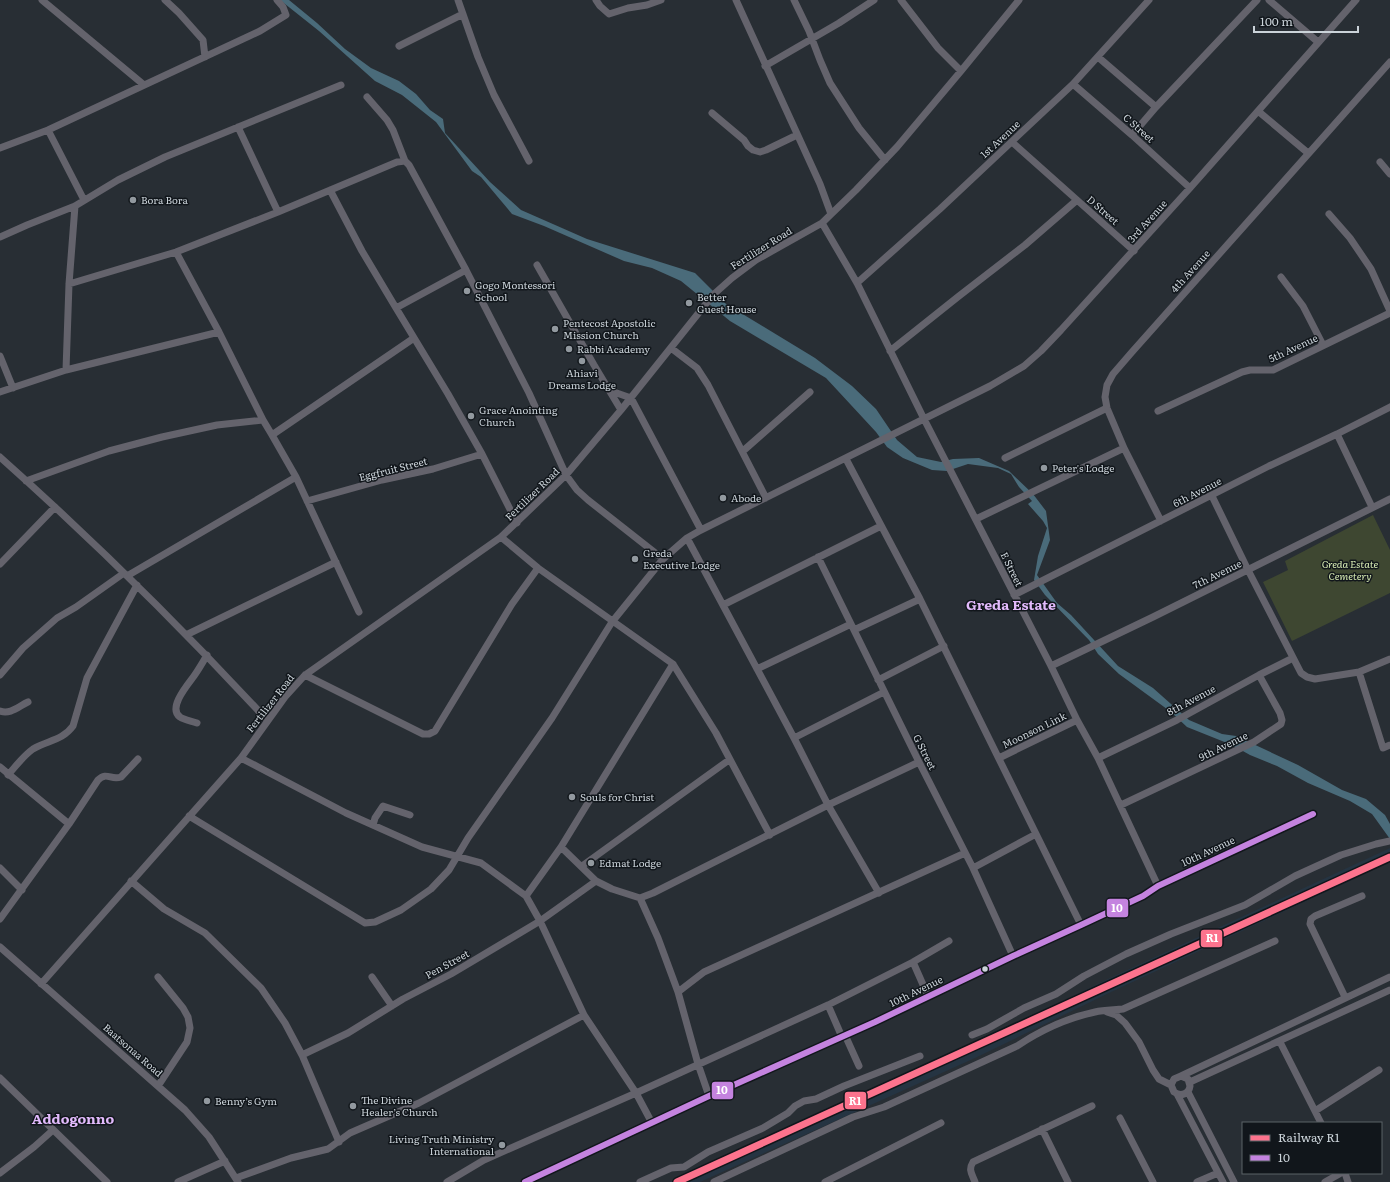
<svg xmlns="http://www.w3.org/2000/svg" width="1390" height="1182" font-family="Literata,serif">
  <style>
    .built { fill: #253442 }
    .green { fill: #3e4731 }
    .water { fill: #4a6b7a }
    .lines { fill: none; stroke-linecap: round; stroke-linejoin: round }
    .minor { stroke: #64636c; stroke-width: 7 }
    .bus-1-casing { stroke: #11161b; stroke-width: 9 }
    .bus-1 { stroke: #c483df; stroke-width: 6 }
    .rail-1-casing { stroke: #11161b; stroke-width: 10 }
    .rail-1 { stroke: #fc738d; stroke-width: 7 }
    .poi-dot { fill: #92999f; stroke: #11161b; stroke-width: 1.5 }
    .bus-dot { fill: #cbd3d9; stroke: #11161b; stroke-width: 1.5 }
    .labels { text-anchor: middle; stroke-width: 3; stroke-linejoin: round; paint-order: stroke }
    .street-label { font-size: 10px; fill: #cbd3d9; stroke: #11161b }
    .poi-label { font-size: 10px; fill: #cbd3d9; stroke: #11161b; text-anchor: start }
    .park-label { font-size: 10px; font-style: italic; fill: #daeeb5; stroke: #11161b }
    .district-label { font-size: 14px; font-weight: bold; fill: #e2bafc; stroke: #11161b }
    .line-badge { stroke: #11161b; stroke-width: 1.5 }
    .badge-label { font-size: 11px; text-anchor: middle; font-weight: bold; fill: #fff }
  </style>
  <rect width="100%" height="100%" fill="#282e34"/>
  <path class="built" d="M1390 848V862L1109 993 975 1058 700 1182H669L974 1044 1108 979Z"/>
  <path class="green" d="M1373 515 1390 550V593L1292 641 1263 582 1288 570 1285 561Z"/>
  <path class="water" d="M280 0H289L317 23 345 49 371 68 399 81 416 94 430 110 443 119 445 133 490 182 521 210 587 239 695 273 726 304 815 358 852 386 876 409 897 440 917 457 941 462 953 459 979 458 1009 471 1033 494 1046 511 1050 540 1037 575 1057 603 1071 615 1118 666 1153 688 1189 720 1222 734 1236 736 1298 765 1342 790 1366 799 1385 815 1390 824V839L1372 814 1350 801 1308 783 1277 766 1250 755 1232 745 1187 727 1171 712 1119 674 1098 654 1089 640 1045 595 1034 580 1038 556 1047 528 1043 521 1028 504 1032 501 1019 487 1011 474 998 468 968 464 947 471 932 470 903 458 887 447 876 432 826 378 730 321 681 281 652 268 624 261 544 226 512 214 481 177 472 171 436 122 402 95 375 81 319 31Z"/>
  <g class="lines">
    <path class="minor" d="M42 0 144 85
      M165 0 179 13 203 40 205 57
      M458 0 478 57 494 95 529 161
      M596 0 600 6 609 14 628 8 647 5 661 0
      M736 0 820 184 831 214
      M794 0 809 31 820 60 830 83 859 128 885 160
      M901 0 938 48 961 71
      M1269 0 1318 42
      M399 46 463 14
      M1098 57 1156 107
      M765 66 839 23 874 0
      M1073 84 1132 135 1190 188
      M367 97 387 120 393 130 405 161
      M1258 111 1308 153
      M712 113 744 140 748 146 753 150 760 152 766 150 797 135
      M238 127 278 212
      M48 130 84 200
      M1132 135 1156 107 1257 0
      M0 148 48 130 260 31 286 15 283 7 277 0
      M1380 162 1390 174
      M330 190 362 251 396 308
      M1077 200 1134 251
      M1329 214 1350 238 1371 269 1390 311
      M822 223 857 283 924 419 1051 666 1077 720 1098 758 1158 886
      M0 237 27 225 75 206 118 180 165 157 341 85
      M176 252 219 332
      M537 265 594 365 621 410
      M1281 277 1303 306 1323 345
      M857 283 940 209 1073 84 1149 0
      M69 284 176 252 278 212 397 162 405 161 409 165 466 270
      M671 348 697 368 708 385 766 498
      M890 351 959 296 1025 245 1077 200 1012 142
      M0 356 13 388
      M66 370 69 284 75 206
      M0 392 66 370 219 332 263 420
      M1158 411 1242 372 1250 370H1273L1390 313
      M1337 434 1372 507
      M743 451 810 392
      M0 457C93 540 182 628 267 720
      M1005 458 1107 408
      M846 459 920 599 1081 925
      M26 481 109 451 162 437 217 425 263 420 272 435
      M1212 496 1248 570 1301 673 1307 677 1315 679 1359 672 1390 659
      M307 501 382 480 433 469 482 454
      M976 519 1124 448
      M1161 521 1124 448 1107 408 1105 397 1107 385 1113 374 1132 352 1390 62
      M517 523 482 454 448 394 396 308 466 270 529 393 566 475 577 490 588 500 663 559
      M701 530 990 386 1024 366 1041 351 1061 330 1190 188 1356 0
      M501 537 538 568 673 664 716 733 770 835
      M687 538 794 738 828 805 879 893
      M818 557 919 762 973 868 1013 956
      M0 564 55 507
      M127 576 296 477
      M1014 595 1269 466 1337 434 1390 407
      M723 605 881 526
      M359 612 296 477 272 435 414 338
      M854 630 920 599
      M186 635 336 562
      M1051 666 1153 617 1390 499
      M757 669 851 624
      M1359 672 1383 748 1390 745
      M0 675 23 648 57 618 76 607 124 573
      M305 675 423 734H429L435 731 512 604 538 568
      M878 680 944 646
      M0 711C10 715 19 706 28 702
      M197 723C192 721 184 720 180 717 167 708 189 683 194 676 199 669 203 662 207 655
      M794 738 884 692
      M241 758 346 813 422 847 481 863 526 896 540 921 584 1015 636 1093 652 1123
      M999 758 1077 720
      M1098 758 1177 720 1259 675 1293 658
      M0 767 69 824
      M8 775C16 766 23 756 33 749 48 740 62 741 73 726L87 678 137 585
      M1121 805 1254 742 1281 724 1282 720 1280 713 1259 675
      M189 816 365 923 375 922 401 910 431 889 449 870 468 838 552 718 612 622 663 559 687 538 701 530 631 398 611 391
      M373 825 375 818 383 806 410 815
      M561 847 596 881 612 889 640 898 653 893 828 805 919 762
      M582 866 729 760
      M0 868 22 890
      M973 868 1036 834
      M131 881 164 909 205 933 261 988 285 1023 302 1055 339 1142
      M526 896 561 847 673 664
      M640 898 658 938 678 992
      M0 919 69 824 98 780C107 771 111 781 121 777L138 759
      M0 947 185 1110 209 1137 238 1182
      M913 962 928 996
      M158 977 183 1008 188 1017 190 1028 187 1042 158 1086
      M372 977 392 1006
      M41 984 241 758 285 697 305 675 501 537 566 475 621 410 713 295 732 278 756 260 822 223 856 190 897 147 961 71 1019 0
      M1345 997 1310 924 1311 919 1315 916 1362 896
      M828 1005 842 1037
      M1107 1012 1116 1015 1125 1023 1139 1042 1153 1070 1159 1079 1171 1085 1174 1092C1181 1097 1189 1094 1190 1086L1188 1079 1181 1076 1174 1079 1171 1085
      M845 1035 859 1066
      M972 1035 987 1029 1024 1008 1056 994 1084 976 1126 954 1171 934 1245 905 1295 876 1341 855 1376 844 1390 841
      M1280 1042 1321 1123
      M302 1055 348 1033 403 999 451 974 540 921 596 881
      M1181 1076 1390 977
      M0 1078 107 1182
      M1190 1082 1390 990
      M1188 1092 1234 1182
      M1177 1094 1223 1182
      M709 1096 698 1064 678 992 704 972 965 853
      M1315 1111 1379 1070
      M1120 1118 1153 1182
      M1042 1129 1068 1182
      M0 1173 34 1147 53 1130
      M1345 1173 1348 1182
      M236 1178 291 1158 328 1149 350 1133 419 1103 584 1015
      M178 1182 225 1161
      M447 1182 484 1160 636 1093 828 1005 913 962 949 941
      M525 1182 709 1096 875 1022 1013 956 1081 925 1143 896 1158 886 1313 814
      M640 1182 671 1168 684 1167 708 1152 763 1128 788 1113 795 1106 804 1101 816 1099 844 1086 920 1056
      M714 1182 853 1117 884 1107 1017 1046C1041 1030 1067 1018 1095 1012 1104 1010 1114 1010 1123 1009L1275 941
      M825 1182 941 1123
      M975 1182C972 1174 968 1170 973 1162L1092 1106
      M1197 1182 1218 1173
      M1325 1182 1341 1173"/>
    <defs>
      <path id="bus-1" d="M525 1182 709 1096 875 1022 1013 956 1081 925 1143 896 1158 886 1313 814"/>
    </defs>
    <use href="#bus-1" class="bus-1-casing"/>
    <use href="#bus-1" class="bus-1"/>
    <defs>
      <path id="rail-1" d="M677 1182 1390 857"/>
    </defs>
    <use href="#rail-1" class="rail-1-casing"/>
    <use href="#rail-1" class="rail-1"/>
  </g>
  <g class="poi-dot">
    <circle cx="133" cy="200" r="4"/>
    <circle cx="467" cy="291" r="4"/>
    <circle cx="689" cy="303" r="4"/>
    <circle cx="555" cy="329" r="4"/>
    <circle cx="569" cy="349" r="4"/>
    <circle cx="582" cy="361" r="4"/>
    <circle cx="471" cy="416" r="4"/>
    <circle cx="1044" cy="468" r="4"/>
    <circle cx="723" cy="498" r="4"/>
    <circle cx="635" cy="559" r="4"/>
    <circle cx="572" cy="797" r="4"/>
    <circle cx="591" cy="863" r="4"/>
    <circle cx="207" cy="1101" r="4"/>
    <circle cx="353" cy="1106" r="4"/>
    <circle cx="502" cy="1145" r="4"/>
  </g>
  <circle class="bus-dot" cx="985" cy="969" r="3.5"/>
  <g class="labels">
    <g class="street-label">
      <text transform="translate(1139 128) rotate(42)" y="4">C Street</text>
      <text transform="translate(1000 139) rotate(-43)" y="4">1st Avenue</text>
      <text transform="translate(1103 210) rotate(41)" y="4">D Street</text>
      <text transform="translate(1147 221) rotate(-48)" y="4">3rd Avenue</text>
      <text transform="translate(761 248) rotate(-32)" y="4">Fertilizer Road</text>
      <text transform="translate(1190 271) rotate(-48)" y="4">4th Avenue</text>
      <text transform="translate(1293 348) rotate(-25)" y="4">5th Avenue</text>
      <text transform="translate(393 469) rotate(-14)" y="4">Eggfruit Street</text>
      <text transform="translate(1197 492) rotate(-27)" y="4">6th Avenue</text>
      <text transform="translate(532 494) rotate(-44)" y="4">Fertilizer Road</text>
      <text transform="translate(1012 569) rotate(64)" y="4">E Street</text>
      <text transform="translate(1217 574) rotate(-26)" y="4">7th Avenue</text>
      <text transform="translate(1191 700) rotate(-28)" y="4">8th Avenue</text>
      <text transform="translate(270 703) rotate(-52)" y="4">Fertilizer Road</text>
      <text transform="translate(1034 730) rotate(-26)" y="4">Moonson Link</text>
      <text transform="translate(1223 746) rotate(-26)" y="4">9th Avenue</text>
      <text transform="translate(925 752) rotate(63)" y="4">G Street</text>
      <text transform="translate(1208 851) rotate(-25)" y="4">10th Avenue</text>
      <text transform="translate(447 964) rotate(-29)" y="4">Pen Street</text>
      <text transform="translate(916 991) rotate(-26)" y="4">10th Avenue</text>
      <text transform="translate(133 1050) rotate(41)" y="4">Baatsonaa Road</text>
    </g>
    <g class="poi-label">
      <text x="141" y="204">Bora Bora</text>
      <text x="475" y="289">Gogo Montessori<tspan x="475" dy="12">School</tspan></text>
      <text x="697" y="301">Better<tspan x="697" dy="12">Guest House</tspan></text>
      <text x="563" y="327">Pentecost Apostolic<tspan x="563" dy="12">Mission Church</tspan></text>
      <text x="577" y="353">Rabbi Academy</text>
      <text x="582" y="377" text-anchor="middle">Ahiavi<tspan x="582" dy="12">Dreams Lodge</tspan></text>
      <text x="479" y="414">Grace Anointing<tspan x="479" dy="12">Church</tspan></text>
      <text x="1052" y="472">Peter's Lodge</text>
      <text x="731" y="502">Abode</text>
      <text x="643" y="557">Greda<tspan x="643" dy="12">Executive Lodge</tspan></text>
      <text x="580" y="801">Souls for Christ</text>
      <text x="599" y="867">Edmat Lodge</text>
      <text x="361" y="1104">The Divine<tspan x="361" dy="12">Healer’s Church</tspan></text>
      <text x="215" y="1105">Benny’s Gym</text>
      <text x="494" y="1143" text-anchor="end">Living Truth Ministry<tspan x="494" dy="12">International</tspan></text>
    </g>
    <g class="park-label">
      <text x="1350" y="568">Greda Estate<tspan x="1350" dy="12">Cemetery</tspan></text>
    </g>
    <g class="district-label">
      <text x="1011" y="610">Greda Estate</text>
      <text x="73" y="1124">Addogonno</text>
    </g>
  </g>
  <g class="line-badge">
    <rect x="1106" y="898" width="23" height="20" rx="4" fill="#c483df"/>
    <rect x="1200" y="929" width="23" height="19" rx="4" fill="#fc738d"/>
    <rect x="711" y="1081" width="23" height="19" rx="4" fill="#c483df"/>
    <rect x="844" y="1091" width="23" height="19" rx="4" fill="#fc738d"/>
  </g>
  <g class="badge-label">
    <text x="1117" y="912">10</text>
    <text x="1212" y="942">R1</text>
    <text x="722" y="1094">10</text>
    <text x="855" y="1105">R1</text>
  </g>
  <rect x="1242" y="1122" width="140" height="52" fill="#11161b" stroke="#5b6267"/>
  <rect x="1250" y="1135" width="20" height="6" fill="#fc738d" stroke="#5b6267"/>
  <text x="1278" y="1142" font-size="12" fill="#cbd3d9">Railway R1</text>
  <rect x="1250" y="1155" width="20" height="6" fill="#c483df" stroke="#5b6267"/>
  <text x="1278" y="1162" font-size="12" fill="#cbd3d9">10</text>
  <path d="M1254 26v6h104v-6" fill="none" stroke="#cbd3d9" stroke-width="2"/>
  <text x="1260" y="26" font-size="12" fill="#cbd3d9" stroke="#11161b" stroke-width="3" paint-order="stroke">100 m</text>
</svg>
